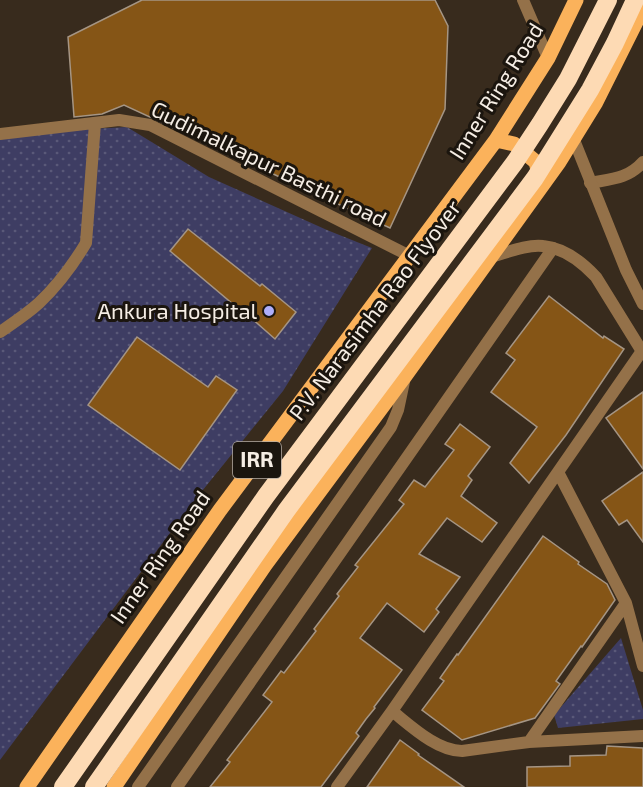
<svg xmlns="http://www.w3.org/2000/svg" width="643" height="787" font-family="'Exo 2',sans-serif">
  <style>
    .grass { fill: url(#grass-dots) }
    .building { fill: #855516; stroke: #a59584; stroke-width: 1.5 }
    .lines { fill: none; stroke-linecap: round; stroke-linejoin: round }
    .minor { stroke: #947149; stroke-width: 12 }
    .tertiary { stroke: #947149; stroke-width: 12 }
    .primary { stroke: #fbb25b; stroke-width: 15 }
    .motorway { stroke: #fddab4; stroke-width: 18 }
    .poi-dot { fill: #aeaefa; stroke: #1b150e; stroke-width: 2 }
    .labels { text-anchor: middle; stroke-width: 6; stroke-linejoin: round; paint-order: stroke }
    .shield { fill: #1b150e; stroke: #b4aca4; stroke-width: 1.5 }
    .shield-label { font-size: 21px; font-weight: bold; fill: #f5ede4 }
    .street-label { font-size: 22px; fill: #f5ede4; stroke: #1b150e }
    .poi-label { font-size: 22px; fill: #f5ede4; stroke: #1b150e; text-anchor: end }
  </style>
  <defs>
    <pattern id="grass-dots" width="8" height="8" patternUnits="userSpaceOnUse" patternTransform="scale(1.5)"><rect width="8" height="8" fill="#3e3d63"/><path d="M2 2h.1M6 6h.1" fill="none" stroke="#5a5979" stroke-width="1.8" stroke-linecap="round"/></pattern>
  </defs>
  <rect width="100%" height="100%" fill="#382b1d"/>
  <path class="grass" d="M127 127 209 177 327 230 372 248 283 391 194 501 0 760V134Z
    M621 638 643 710V719L558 728 554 715Z"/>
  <path class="building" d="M142 0H435L448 26 445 109 390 228 124 105 102 114 74 117 68 37Z
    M188 229 260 286 262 284 296 312 275 339 241 309 240 310 170 251Z
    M549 296 603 338 604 336 624 349 566 435 529 483 510 463 537 427 491 392 515 360 506 353Z
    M137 337 208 387 216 376 237 390 180 470 88 405Z
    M643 392V469L606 418Z
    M460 424 490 447 468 476 472 480 461 496 497 523 482 542 447 518 419 554 460 577 436 609 439 612 424 632 387 603 360 638 402 670 374 707 375 708 366 719 356 733 359 736 321 787H210L230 762 227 760 272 702 263 695 281 671 284 673 316 631 314 629 339 596 337 594 358 567 355 565 404 504 399 500 414 480 425 487 454 450 445 444Z
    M643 472V542L627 520 619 525 602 501Z
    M543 536 579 562 578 564 607 584 615 600 582 647 581 646 556 681 560 684 535 718 462 740 422 710 444 681 440 678 457 654 458 655Z
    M400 740 419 754 418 755 464 787H367Z
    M607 746 643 748V787H527V767L570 766V756L606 755Z"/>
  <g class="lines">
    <path class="minor" d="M0 134 119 120 150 125 410 256
      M590 183C611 179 628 179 643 162
      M0 332C13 323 27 314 39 303 56 287 74 263 86 243L95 123
      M558 472 626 603 643 666
      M392 711C411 726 437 751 462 751L529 742 626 603
      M529 742 643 736
      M177 787 553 248
      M337 787 392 711 642 351"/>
    <path class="tertiary" d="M523 0 548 58
      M574 140 626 270 643 304
      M491 257C506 253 527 244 543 246 564 248 582 262 596 277L643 353
      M138 787 391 427 398 410 405 377"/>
    <path class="primary" d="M496 140 514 144 536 162 541 181
      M27 787 220 510 496 140 548 58 576 0
      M114 787 265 565 405 376 559 162 596 102 643 8"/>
    <path class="motorway" d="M63 787 266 496 515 162 540 124 568 79 608 0
      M94 787 286 511 535 178 590 90 615 43 635 0"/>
  </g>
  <circle class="poi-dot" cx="269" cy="311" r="6"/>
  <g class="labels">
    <rect class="shield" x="233" y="442" width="48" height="36" rx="4.5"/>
    <g class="shield-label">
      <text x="257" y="467">IRR</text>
    </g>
    <g class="street-label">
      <text transform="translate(496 91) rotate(-58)" y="8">Inner Ring Road</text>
      <text transform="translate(269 164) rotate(26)" y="8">Gudimalkapur Basthi road</text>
      <text transform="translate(375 310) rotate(-53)" y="8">P.V. Narasimha Rao Flyover</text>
      <text transform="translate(160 557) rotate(-55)" y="8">Inner Ring Road</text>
    </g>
    <g class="poi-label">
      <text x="257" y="319">Ankura Hospital</text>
    </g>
  </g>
</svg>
